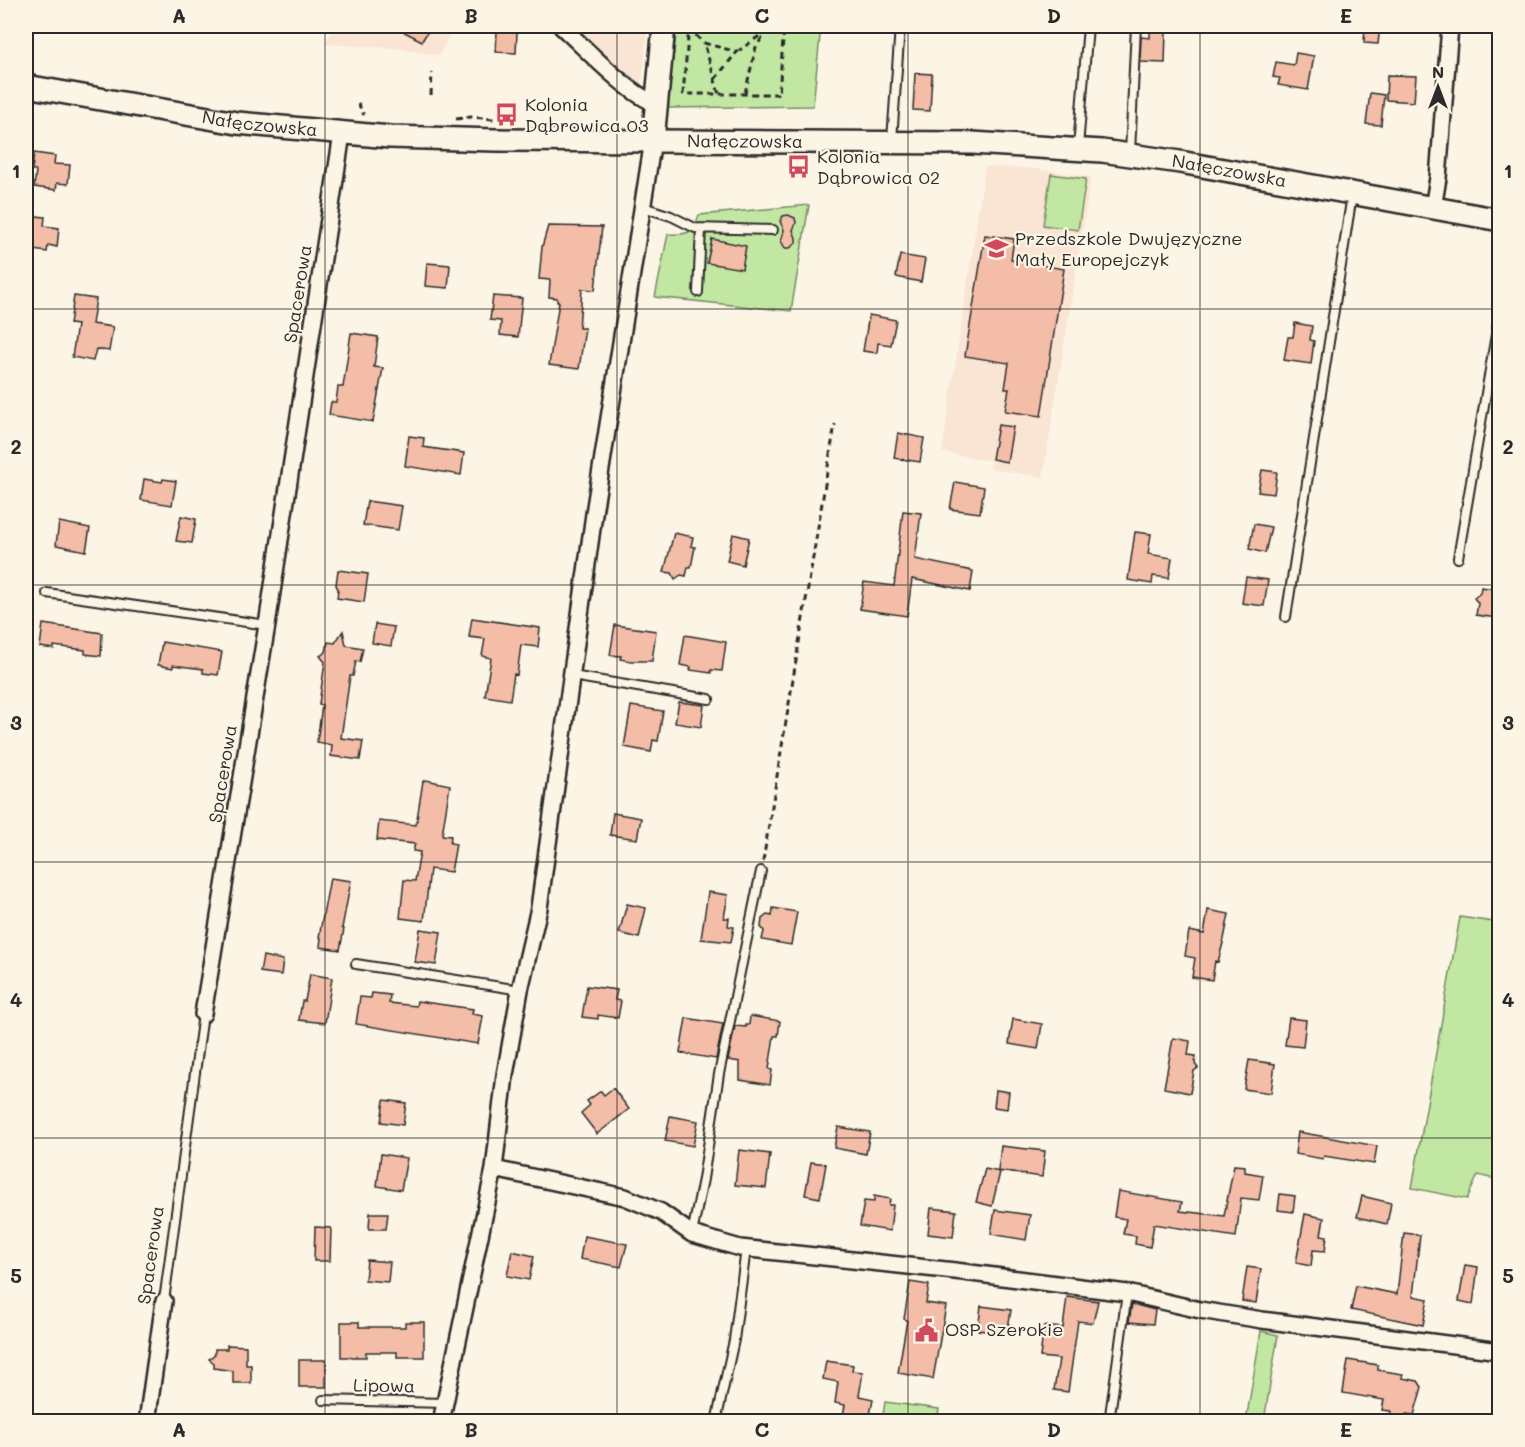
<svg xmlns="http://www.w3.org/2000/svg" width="1525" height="1447" font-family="Mali,sans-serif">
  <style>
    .built { fill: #fae4d3 }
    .green { fill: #c1e7a2; stroke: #768966; stroke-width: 1.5 }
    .building { fill: #f4bda8; stroke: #2b2b2b; stroke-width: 1.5 }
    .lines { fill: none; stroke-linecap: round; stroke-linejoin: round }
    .lane-casing { stroke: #2b2b2b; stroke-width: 12 }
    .street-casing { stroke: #2b2b2b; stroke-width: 20 }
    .secondary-casing { stroke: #2b2b2b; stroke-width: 26 }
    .path { stroke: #2b2b2b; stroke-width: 3; stroke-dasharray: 6 4.5; stroke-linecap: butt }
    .lane { stroke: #fcf5e5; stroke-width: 8 }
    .street { stroke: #fcf5e5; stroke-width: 15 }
    .secondary { stroke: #fcf5e5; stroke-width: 21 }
    .grid { fill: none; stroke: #2b2b2b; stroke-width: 1.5; stroke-opacity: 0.55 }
    .labels { text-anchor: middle; stroke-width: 4.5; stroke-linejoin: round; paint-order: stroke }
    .poi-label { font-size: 18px; fill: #2b2b2b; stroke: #fcf5e5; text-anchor: start }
    .street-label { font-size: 18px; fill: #2b2b2b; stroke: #fcf5e5 }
    .neatline { fill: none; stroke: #2b2b2b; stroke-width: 2 }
    .grid-label { font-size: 20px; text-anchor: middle; font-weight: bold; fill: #2b2b2b }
  </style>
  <rect width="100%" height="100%" fill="#fcf5e5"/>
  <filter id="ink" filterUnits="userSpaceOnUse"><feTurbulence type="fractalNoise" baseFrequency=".0167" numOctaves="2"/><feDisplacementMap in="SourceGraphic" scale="12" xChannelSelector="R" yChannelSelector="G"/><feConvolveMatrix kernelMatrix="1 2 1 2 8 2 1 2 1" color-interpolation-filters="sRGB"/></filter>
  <g filter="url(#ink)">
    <path class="built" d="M334 26H454L439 56 408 49 325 44Z
      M574 26H648L641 89Z
      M985 167 1030 168 1091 177 1043 477 990 469 991 461 942 452Z"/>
    <path class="green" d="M677 26H763L810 30V26H821L813 106 667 108Z
      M1051 174 1086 179 1078 230 1043 225Z
      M809 205 791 311 655 297 668 234C688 235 693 234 699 215Z
      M1460 917 1500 923 1499 1180 1478 1175 1467 1199 1412 1188Z
      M1261 1331 1278 1335 1264 1421H1246Z
      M885 1402 939 1409 937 1421H882Z"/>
    <path class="building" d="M393 26H431L422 41Z
      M1365 26H1380L1378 44 1364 43Z
      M1150 30 1166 31 1165 63 1140 62 1141 37 1150 38Z
      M497 31 517 32 516 53 496 52Z
      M1296 53 1314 56 1308 90 1278 85 1280 78 1273 77 1276 62 1294 65Z
      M915 73 932 74 930 111 913 110Z
      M1387 75 1416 76 1414 102 1386 100Z
      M1370 93 1384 95 1381 125 1366 124Z
      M34 153 55 156 54 164 70 165 68 184 57 183 56 190 34 187 36 171 32 170Z
      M26 215 45 217 44 226 59 228 57 247 48 245 47 252 26 249Z
      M788 215 795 218 796 223 793 230 796 238V243L790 248H785L781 241 784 230 780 221 783 216Z
      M548 226 602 227 595 290 582 289 579 328H585L579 369 549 365 559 302H557V298L549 297 550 280 539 279 542 247Z
      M985 235 1014 239 1011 260 1064 269 1041 416 1005 411 1009 389H1005L1009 363 965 356Z
      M712 239 746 246 742 269 707 263Z
      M900 255 925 259 921 282 896 277Z
      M427 263 450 265 448 288 425 286Z
      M74 296 96 299 92 324 113 327 109 351 96 349 93 361 72 357 77 325 70 324Z
      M493 296 522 298 518 337 500 335 501 321 490 320Z
      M869 315 896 320 891 345 878 343 877 353 863 351Z
      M1295 323 1312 326 1310 340 1314 341 1311 364 1284 360 1288 337H1293Z
      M351 333 378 337 374 367 383 368 373 422 329 415 331 402H336L338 387H343Z
      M998 425 1013 427 1007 462 992 459Z
      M898 433 924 438 920 462 894 458Z
      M409 436 424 438 423 447 464 453 461 475 405 466Z
      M1262 470 1277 472 1274 494 1258 492Z
      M144 479 162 482 163 479 176 481 172 505 141 500Z
      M955 482 984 487 980 513 950 509Z
      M367 501 402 506 398 530 363 525Z
      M903 511 921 513 915 559 973 571 970 591 912 579 907 616 860 609 864 582 894 586Z
      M181 516 196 519 192 543 176 541Z
      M59 522 90 528 86 551 56 545Z
      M1254 524 1271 527 1265 553 1249 549Z
      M1135 532 1151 534 1148 554 1172 558 1169 578 1153 576 1152 584 1128 580Z
      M674 533 693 537 691 546 695 547 691 567H688L686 576 681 575 675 579 672 573 664 572Z
      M733 534 749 538 743 565 727 561Z
      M338 570 368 574 364 602 337 598 338 589 336 585Z
      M1246 577 1268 580 1264 606 1242 603Z
      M1481 587 1500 590 1497 618 1476 615 1478 603 1474 598 1480 593Z
      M472 618 540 628 538 647 521 645 517 675 514 674 510 700 485 696 491 658 482 656 485 639 469 637Z
      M43 624 102 633 101 656 85 654V650L54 646V649L40 647Z
      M375 624 394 627 391 646 372 643Z
      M615 625 656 631 652 661H630L620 659 621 656 610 655Z
      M343 631 346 645 363 648 360 662 356 661 353 676H350L341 738 363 741 360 760 331 756 332 745 317 742 322 705 319 704 325 662 320 656 326 652 328 642 335 643Z
      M685 635 726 642 722 671 711 670V673L690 670 691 667 680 665Z
      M162 642 222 652 218 675 203 673V669L173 665V668L158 665Z
      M679 702 704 705 701 727 675 723Z
      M631 706 663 711 658 741 653 740 651 752 624 747Z
      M426 780 450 785 442 835 451 836 450 843 456 844 451 872 430 869 424 921 400 918 404 880 415 881 420 852 413 851 415 844 377 840 379 821 416 825 423 781Z
      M613 813 641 818 637 839 610 835Z
      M330 878 351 881 342 928 344 929 340 950 320 947 321 938 319 937Z
      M708 892 728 895 724 918H729L728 926 734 927 731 942 701 939Z
      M627 904 646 908 639 938 619 933Z
      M773 908 797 912 791 945 762 940 764 931 761 927 762 919 767 915 772 916Z
      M1208 910 1229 914 1224 939 1218 962 1215 961 1212 980 1192 977 1195 958 1185 956 1189 931 1204 934Z
      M420 929 441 932 436 965 415 962Z
      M263 956 283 960 281 975 260 972Z
      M310 974 332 978 325 1023 299 1020 302 1001H305Z
      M587 986 617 990 615 1000 621 1001 618 1018 598 1015V1019L582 1017Z
      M372 993 390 995 389 1003 416 1006 417 1001 473 1009 472 1014 483 1016 478 1044 356 1024 360 997 371 998Z
      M750 1016 780 1021 778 1036H774L769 1069 772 1070 770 1085 740 1080V1062L728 1060 735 1026 746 1027V1025H749Z
      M686 1018 723 1024 716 1059 680 1053Z
      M1289 1018 1306 1020 1303 1047 1285 1045Z
      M1013 1019 1042 1024 1038 1049 1009 1044Z
      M1173 1038 1190 1041 1188 1055 1196 1056 1195 1064 1198 1068 1194 1071 1190 1093 1164 1088Z
      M1249 1060 1275 1064 1271 1093 1244 1089Z
      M613 1088 629 1109 597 1134 581 1113 590 1105 587 1101 601 1091 604 1095Z
      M996 1090 1009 1092 1007 1109 994 1107Z
      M384 1100 406 1103 403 1125 381 1122Z
      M670 1116 698 1121 693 1146 665 1141Z
      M838 1127 870 1132 866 1154 834 1148Z
      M1298 1132 1377 1146 1374 1164 1324 1156 1323 1159 1295 1154Z
      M1001 1146 1045 1151 1042 1177 998 1171Z
      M739 1150 770 1154 766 1188 735 1185Z
      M381 1154 407 1158 401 1190 377 1186Z
      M811 1162 826 1164 820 1198 805 1195Z
      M1234 1165 1245 1166V1172L1263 1175 1259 1200 1241 1198 1236 1237 1154 1224 1150 1247 1135 1244 1136 1236 1123 1234 1126 1219 1114 1217 1118 1191 1182 1202 1180 1211 1224 1216Z
      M985 1169 1000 1172 992 1206 976 1202Z
      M1280 1194 1295 1196 1293 1212 1278 1210Z
      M874 1196 890 1199 889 1205H893L890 1231 860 1226 864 1201 874 1202Z
      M1362 1196 1391 1203 1387 1224 1357 1217Z
      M931 1208 956 1211 953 1237 928 1234Z
      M995 1210 1030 1215 1026 1240 991 1234Z
      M370 1213H388L386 1229H369Z
      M1305 1214 1324 1218 1321 1235 1327 1236 1325 1251 1313 1250 1311 1266 1296 1263Z
      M315 1227 331 1228 330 1261H314Z
      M1404 1233 1420 1235 1413 1296 1428 1299 1423 1325 1351 1310 1356 1286 1397 1294Z
      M584 1236 627 1244 621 1267 580 1259Z
      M512 1251 534 1256 529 1280 507 1276Z
      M367 1260 390 1262 388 1282 365 1280Z
      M1465 1265 1478 1267 1473 1304 1459 1301Z
      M1247 1267 1261 1269 1256 1303 1242 1301Z
      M910 1282 929 1285 926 1303 946 1306 933 1379 898 1373 907 1320 904 1319Z
      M1067 1297 1098 1301 1093 1323 1078 1321 1068 1392 1054 1390 1059 1359 1040 1357 1044 1326 1063 1328Z
      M1132 1304 1155 1310 1153 1324 1129 1322Z
      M981 1306 1011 1310 1007 1334 978 1330Z
      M341 1322H359V1327H405V1322H424V1357H397V1352H366V1357H341Z
      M227 1345 246 1346V1365H251V1383H233V1371L214 1368V1363L209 1359 215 1354V1349H227Z
      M299 1360H326V1387H299Z
      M1348 1360 1378 1365V1370L1403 1374 1402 1378 1418 1381 1422 1387 1414 1415 1406 1414 1405 1419 1390 1417 1391 1411 1382 1410 1384 1400 1343 1393Z
      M826 1361 853 1365 852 1371 863 1372 859 1396 873 1399 869 1420 843 1415 845 1405 835 1403 838 1382 823 1379Z"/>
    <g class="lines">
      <defs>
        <path id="lane" d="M892 140 900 26
          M1078 147 1088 26
          M1130 153 1136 26
          M643 207 671 216 695 228 773 230
          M698 292 701 229
          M1458 558 1500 311
          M47 593 267 625
          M1286 617 1352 195
          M572 676 709 699
          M356 964 520 990
          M692 1234 703 1179 719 1074 761 871
          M164 1301 203 1014
          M323 1400 445 1403
          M716 1422 734 1340 746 1249
          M1109 1422 1127 1293"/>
        <path id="street" d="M561 26C582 45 631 97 656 103
          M1433 208 1438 178 1450 26
          M203 1014 267 625 342 134
          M494 1169 625 1197 661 1212 692 1234 740 1248 955 1271 1127 1293 1200 1310 1262 1320 1500 1351
          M147 1422 164 1301
          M441 1422 494 1169 505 1075 520 990 539 908 595 507 653 140"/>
        <g id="secondary">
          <path id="s1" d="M26 86 237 123 390 137 496 140 972 143 1102 151 1180 162 1500 220"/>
          <path d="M653 140 664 26"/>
        </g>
      </defs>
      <use href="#lane" class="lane-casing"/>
      <use href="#street" class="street-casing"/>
      <use href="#secondary" class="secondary-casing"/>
      <path class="path" d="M689 26 683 94H779L784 26
        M782 26 814 28 815 26
        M688 28 704 43
        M737 52 765 32
        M715 79 737 52 704 43 719 94
        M745 93 756 47 770 26
        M431 95 432 73
        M358 103 364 115
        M456 119 471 117 494 119
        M763 861 835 424"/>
      <use href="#lane" class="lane"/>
      <use href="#street" class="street"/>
      <use href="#secondary" class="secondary"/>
    </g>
  </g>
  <path class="grid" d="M325 26V1422M617 26V1422M908 26V1422M1200 26V1422M26 309H1500M26 585H1500M26 862H1500M26 1138H1500"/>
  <defs>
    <symbol id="bus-bare" viewBox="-9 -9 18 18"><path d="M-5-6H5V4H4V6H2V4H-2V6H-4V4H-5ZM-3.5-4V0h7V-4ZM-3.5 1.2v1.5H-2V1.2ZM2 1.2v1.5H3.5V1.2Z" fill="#d1495b" stroke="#fcf5e5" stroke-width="2.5" paint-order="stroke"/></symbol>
    <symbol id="school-bare" viewBox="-9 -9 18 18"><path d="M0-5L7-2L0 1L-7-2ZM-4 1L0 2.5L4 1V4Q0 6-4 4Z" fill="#d1495b" stroke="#fcf5e5" stroke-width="2.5" paint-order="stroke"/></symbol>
    <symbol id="civic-bare" viewBox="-9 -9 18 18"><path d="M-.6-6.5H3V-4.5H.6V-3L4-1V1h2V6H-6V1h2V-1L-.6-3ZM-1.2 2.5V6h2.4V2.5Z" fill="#d1495b" stroke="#fcf5e5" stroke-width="2.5" paint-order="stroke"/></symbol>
  </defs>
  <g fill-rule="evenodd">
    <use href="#bus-bare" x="490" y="98" width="33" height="33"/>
    <use href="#bus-bare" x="782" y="150" width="33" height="33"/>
    <use href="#school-bare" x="980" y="232" width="33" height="33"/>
    <use href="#civic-bare" x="910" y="1314" width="33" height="33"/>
  </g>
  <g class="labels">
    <g class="poi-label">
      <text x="525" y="111">Kolonia<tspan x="525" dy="21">Dąbrowica 03</tspan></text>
      <text x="817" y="163">Kolonia<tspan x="817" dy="21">Dąbrowica 02</tspan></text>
      <text x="1015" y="245">Przedszkole Dwujęzyczne<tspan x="1015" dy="21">Mały Europejczyk</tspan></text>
      <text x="945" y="1336">OSP Szerokie</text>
    </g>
    <g class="street-label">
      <text dy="6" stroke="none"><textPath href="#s1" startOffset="237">Nałęczowska</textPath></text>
      <text dy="6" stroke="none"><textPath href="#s1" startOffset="723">Nałęczowska</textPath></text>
      <text dy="6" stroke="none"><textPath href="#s1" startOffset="1209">Nałęczowska</textPath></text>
      <text transform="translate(298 294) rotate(-81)" y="6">Spacerowa</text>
      <text transform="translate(223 774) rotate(-81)" y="6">Spacerowa</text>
      <text transform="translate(151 1255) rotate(-82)" y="6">Spacerowa</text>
      <text transform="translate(384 1386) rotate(1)" y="6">Lipowa</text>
    </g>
  </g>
  <rect width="1525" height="1447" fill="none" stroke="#fcf5e5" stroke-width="66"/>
  <g transform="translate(1438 87)" stroke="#fcf5e5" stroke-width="4.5" paint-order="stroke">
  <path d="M0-4.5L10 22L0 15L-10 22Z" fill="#2b2b2b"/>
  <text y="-9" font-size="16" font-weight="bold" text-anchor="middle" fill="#2b2b2b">N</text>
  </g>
  <rect x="33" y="33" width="1459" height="1381" class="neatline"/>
  <g class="grid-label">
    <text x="179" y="23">A</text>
    <text x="471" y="23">B</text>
    <text x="762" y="23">C</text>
    <text x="1054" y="23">D</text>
    <text x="1346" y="23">E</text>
    <text x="16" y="178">1</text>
    <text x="1508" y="178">1</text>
    <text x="16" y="454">2</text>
    <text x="1508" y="454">2</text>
    <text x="16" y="730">3</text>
    <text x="1508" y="730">3</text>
    <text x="16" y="1007">4</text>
    <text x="1508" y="1007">4</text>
    <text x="16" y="1283">5</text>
    <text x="1508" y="1283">5</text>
    <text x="179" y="1437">A</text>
    <text x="471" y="1437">B</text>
    <text x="762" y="1437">C</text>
    <text x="1054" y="1437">D</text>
    <text x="1346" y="1437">E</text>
  </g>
</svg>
